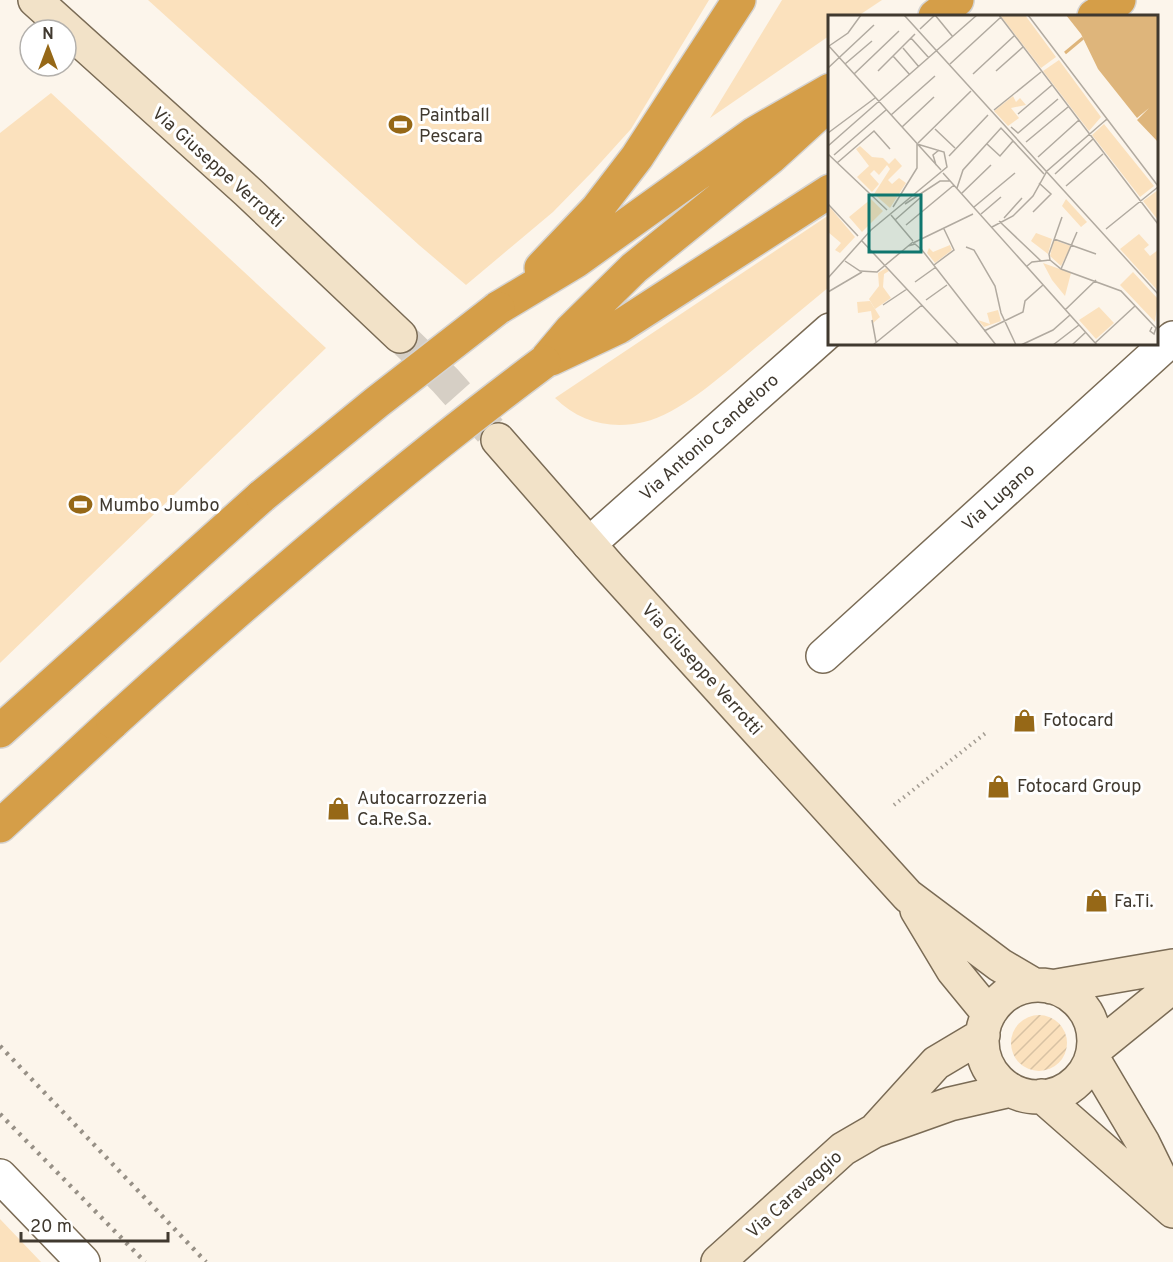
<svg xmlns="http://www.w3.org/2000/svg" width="1173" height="1262" font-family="Overpass,sans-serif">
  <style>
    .green { fill: #fbe1bd }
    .garden { fill: url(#garden-furrows) }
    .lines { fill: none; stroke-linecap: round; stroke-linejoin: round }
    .secondary-tunnel { stroke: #d6cfc5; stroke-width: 33; stroke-dasharray: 33 16; stroke-linecap: butt }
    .street-casing { stroke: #7a6b55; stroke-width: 36 }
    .secondary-casing { stroke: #7a6b55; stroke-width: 36 }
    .highway-casing { stroke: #d5d3d1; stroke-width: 36 }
    .path { stroke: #a39c92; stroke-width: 4; stroke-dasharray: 1.5 4.5; stroke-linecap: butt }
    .street { stroke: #fff; stroke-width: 33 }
    .secondary { stroke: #f2e2c8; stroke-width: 33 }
    .highway { stroke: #d59e48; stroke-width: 33 }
    .rail { stroke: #979086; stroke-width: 4.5; stroke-dasharray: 3 6; stroke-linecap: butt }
    .highway-bridge-casing { stroke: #d5d3d1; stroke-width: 36; stroke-linecap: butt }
    .highway-bridge { stroke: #d59e48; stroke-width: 33 }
    .labels { text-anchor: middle; stroke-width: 6; stroke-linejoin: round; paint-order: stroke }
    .poi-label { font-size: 18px; fill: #40392f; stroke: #fff; text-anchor: start }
    .street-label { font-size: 18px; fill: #40392f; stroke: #fff }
    .inset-river { fill: none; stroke: #deb57b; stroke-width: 3 }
    .inset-road { fill: none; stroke: #b1aaa0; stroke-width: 1.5 }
    .view { fill: #0f766e; fill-opacity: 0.15; stroke: #0f766e; stroke-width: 3 }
    .inset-edge { fill: none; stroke: #40392f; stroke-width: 3 }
  </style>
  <defs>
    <pattern id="garden-furrows" width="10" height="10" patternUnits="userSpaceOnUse" patternTransform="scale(1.5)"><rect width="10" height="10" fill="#fbe1bd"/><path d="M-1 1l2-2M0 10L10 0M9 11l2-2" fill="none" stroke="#d8c2a3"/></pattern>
  </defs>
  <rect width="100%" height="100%" fill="#fcf5eb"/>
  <path class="green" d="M148 0H709L631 129 593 171 553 212 466 285 419 245Z
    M782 0H882L858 16H830L829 36 710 118Z
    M51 93 326 348 0 663V133Z
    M829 215V287C802 309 775 332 748 354 720 377 679 414 644 422 611 430 579 422 555 398Z
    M0 1219 41 1262H0Z"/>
  <path class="garden" d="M1011 1043a28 28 0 1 1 56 0a28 28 0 1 1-56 0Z"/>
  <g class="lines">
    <path class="secondary-tunnel" d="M400 336 445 380 495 436"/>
    <defs>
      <path id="street" d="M589 544 830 330
        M823 656 1173 338
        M0 1176 83 1262"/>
      <path id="secondary" d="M35 0 248 192 400 336
        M498 440 609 567 908 896 1000 965 1034 985
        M917 910 953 970 989 1014
        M982 1041a56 56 0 1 1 112 0a56 56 0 1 1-112 0Z
        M1051 987 1173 966
        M1093 1051 1173 986
        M1092 1057 1143 1143 1172 1202
        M1042 1096 1173 1211
        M877 1128 936 1063 983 1035
        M718 1262 843 1149 874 1131 950 1104 1011 1090"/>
      <path id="highway" d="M935 16 957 0
        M1094 16 1119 0
        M541 268 597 209 637 157 739 0
        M498 308 576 261 755 133 830 90
        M551 359 619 327 830 191
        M544 362 571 330 634 268 770 158 827 106
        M0 731 262 496
        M0 826 113 722"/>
    </defs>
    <use href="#street" class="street-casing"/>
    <use href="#secondary" class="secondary-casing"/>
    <use href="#highway" class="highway-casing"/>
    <path class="path" d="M894 805 987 732"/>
    <use href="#street" class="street"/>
    <use href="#secondary" class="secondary"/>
    <use href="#highway" class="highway"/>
    <path class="rail" d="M0 1046 206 1262
      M0 1114 145 1262"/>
    <defs>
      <path id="highway-bridge" d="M262 496 377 402 498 308
        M113 722C252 596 394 474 544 362"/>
    </defs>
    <use href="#highway-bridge" class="highway-bridge-casing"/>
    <use href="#highway-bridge" class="highway-bridge"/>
  </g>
  <defs>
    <symbol id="stadium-bare" viewBox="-9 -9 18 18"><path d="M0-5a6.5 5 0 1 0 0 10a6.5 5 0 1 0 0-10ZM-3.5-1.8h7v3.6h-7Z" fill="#966817" stroke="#fff" stroke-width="2.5" paint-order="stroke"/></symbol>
    <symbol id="shop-bare" viewBox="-9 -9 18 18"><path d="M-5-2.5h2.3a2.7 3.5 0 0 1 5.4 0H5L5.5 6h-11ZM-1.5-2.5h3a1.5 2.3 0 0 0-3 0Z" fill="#966817" stroke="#fff" stroke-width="2.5" paint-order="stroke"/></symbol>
  </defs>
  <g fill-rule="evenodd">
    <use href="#stadium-bare" x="384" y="108" width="33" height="33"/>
    <use href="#stadium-bare" x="64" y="488" width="33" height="33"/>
    <use href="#shop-bare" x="1008" y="704" width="33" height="33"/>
    <use href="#shop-bare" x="982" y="770" width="33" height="33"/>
    <use href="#shop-bare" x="322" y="792" width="33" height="33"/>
    <use href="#shop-bare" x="1080" y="884" width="33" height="33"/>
  </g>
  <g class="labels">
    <g class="poi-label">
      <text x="419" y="121">Paintball<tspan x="419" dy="21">Pescara</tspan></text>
      <text x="99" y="511">Mumbo Jumbo</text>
      <text x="1043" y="726">Fotocard</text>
      <text x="1017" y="792">Fotocard Group</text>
      <text x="357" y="804">Autocarrozzeria<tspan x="357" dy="21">Ca.Re.Sa.</tspan></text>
      <text x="1114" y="907">Fa.Ti.</text>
    </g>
    <g class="street-label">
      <text transform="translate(218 167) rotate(42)" y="6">Via Giuseppe Verrotti</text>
      <text transform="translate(709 437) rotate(-42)" y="6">Via Antonio Candeloro</text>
      <text transform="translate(998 497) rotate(-42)" y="6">Via Lugano</text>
      <text transform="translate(702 669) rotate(48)" y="6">Via Giuseppe Verrotti</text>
      <text transform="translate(794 1194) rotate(-42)" y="6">Via Caravaggio</text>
    </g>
  </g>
  <g transform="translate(828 15)">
    <rect width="330" height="330" fill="#fcf5eb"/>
    <path d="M172 0H197L228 42 213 53ZM231 45 273 102 261 116 215 56ZM276 109 326 171 312 182 264 120ZM32 131 44 142 55 143 61 149 67 143 74 151 60 165 64 169 71 163 78 168 62 193 46 179 62 154 59 150 51 160 46 155 42 159 51 169 44 177 29 162 41 151 28 134ZM330 175V205L315 186ZM43 184 55 196 34 217 21 202ZM0 190 27 222 12 238 7 235 13 228 0 217ZM208 218 224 224 220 239 203 226ZM311 219 321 230 316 234 322 241 330 235V276L292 234ZM122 230 124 235 107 248 99 238 101 233 105 237ZM215 248 243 258 237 281 224 265ZM58 253 61 256 56 259 55 272 63 283 47 294 41 284 51 271 50 258ZM305 257 330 284 327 307 292 270ZM170 295 173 306 156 312 150 305 162 309 159 298Z" fill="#fbe1bd"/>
    <path d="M185 81 188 87 192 83 198 90 183 93 191 103 180 111 166 96ZM238 184 259 207 253 212 234 191ZM226 225 243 231 233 251 222 241ZM42 286 52 302 45 308 43 296 30 298 29 287ZM271 292 286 308 268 324 251 305Z" fill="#fbe1bd"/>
    <path d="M238 0H330V127L309 105 321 93 309 103 270 54 253 19Z" fill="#deb57b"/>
    <path class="inset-river" d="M237 38 255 23"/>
    <path class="inset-road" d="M76 0 330 279M107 0 125 22M171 0 330 209M200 0 330 171M92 14 107 0M83 23 101 43M0 30 113 155M1 31 20 18 33 0M75 33 91 52M65 41 82 60M17 49 44 26M122 49 173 2M0 53 46 10M50 56 87 19M168 56 195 32M26 59 71 16M145 59 186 21M166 95 213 57M190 99 224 70M63 100 107 61M74 112 106 82M183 112 190 118 230 84M107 114 127 133M0 118 47 83M198 127 240 92M90 128 143 76M159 129 172 141 185 126M0 131 149 0M0 139 59 195M6 140 58 95M121 141 160 100M210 142 251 105M9 148 46 116 62 134M108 150 105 140 111 135M115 158 269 330M227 159 265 124M238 171 275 139M129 173 135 155 173 113 216 159M134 178 163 150M0 189 30 221M77 189 112 166H122M65 192 89 153V129M146 192 187 158M205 197 223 179 211 168M153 199 173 182M63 200 85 226M176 203 194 183M67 205 92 183M171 206 213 246M78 210 126 170M164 212 185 201 205 181 219 156 279 104M278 214 330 172M226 224 268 239M34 226 131 330M85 228 145 199M80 231 87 229 94 235 168 330M138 232 146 235 167 271 173 298 188 330M222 245 233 254 293 276 328 313 326 319 322 316 324 312M222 245 221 239 234 202M17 246 32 256 49 257 85 227M106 250 126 235 116 214M199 251 204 247 222 245M233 254 249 217M0 263 43 215 119 152 116 137 89 129M87 267 108 252M0 277 34 257M98 285 119 270M55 290 79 274M237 295 268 265M44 305 48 327M156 316 195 297 197 286 215 270M267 328 307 291M45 330 94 290M193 330 225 315 242 300M225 330 251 310M244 330 258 317"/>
    <path class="view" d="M41 180H93V237H41Z"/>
    <rect width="330" height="330" class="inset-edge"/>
  </g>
  <g transform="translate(48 48)"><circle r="28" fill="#ffffff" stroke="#b3b0ac" stroke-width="1.5"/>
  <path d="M0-4.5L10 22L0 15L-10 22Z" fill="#966817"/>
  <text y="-9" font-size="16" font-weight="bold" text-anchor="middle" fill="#40392f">N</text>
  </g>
  <path d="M21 1232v9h147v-9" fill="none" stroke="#40392f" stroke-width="3"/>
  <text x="30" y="1232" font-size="18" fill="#40392f" stroke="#ffffff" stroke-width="4.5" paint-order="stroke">20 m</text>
</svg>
